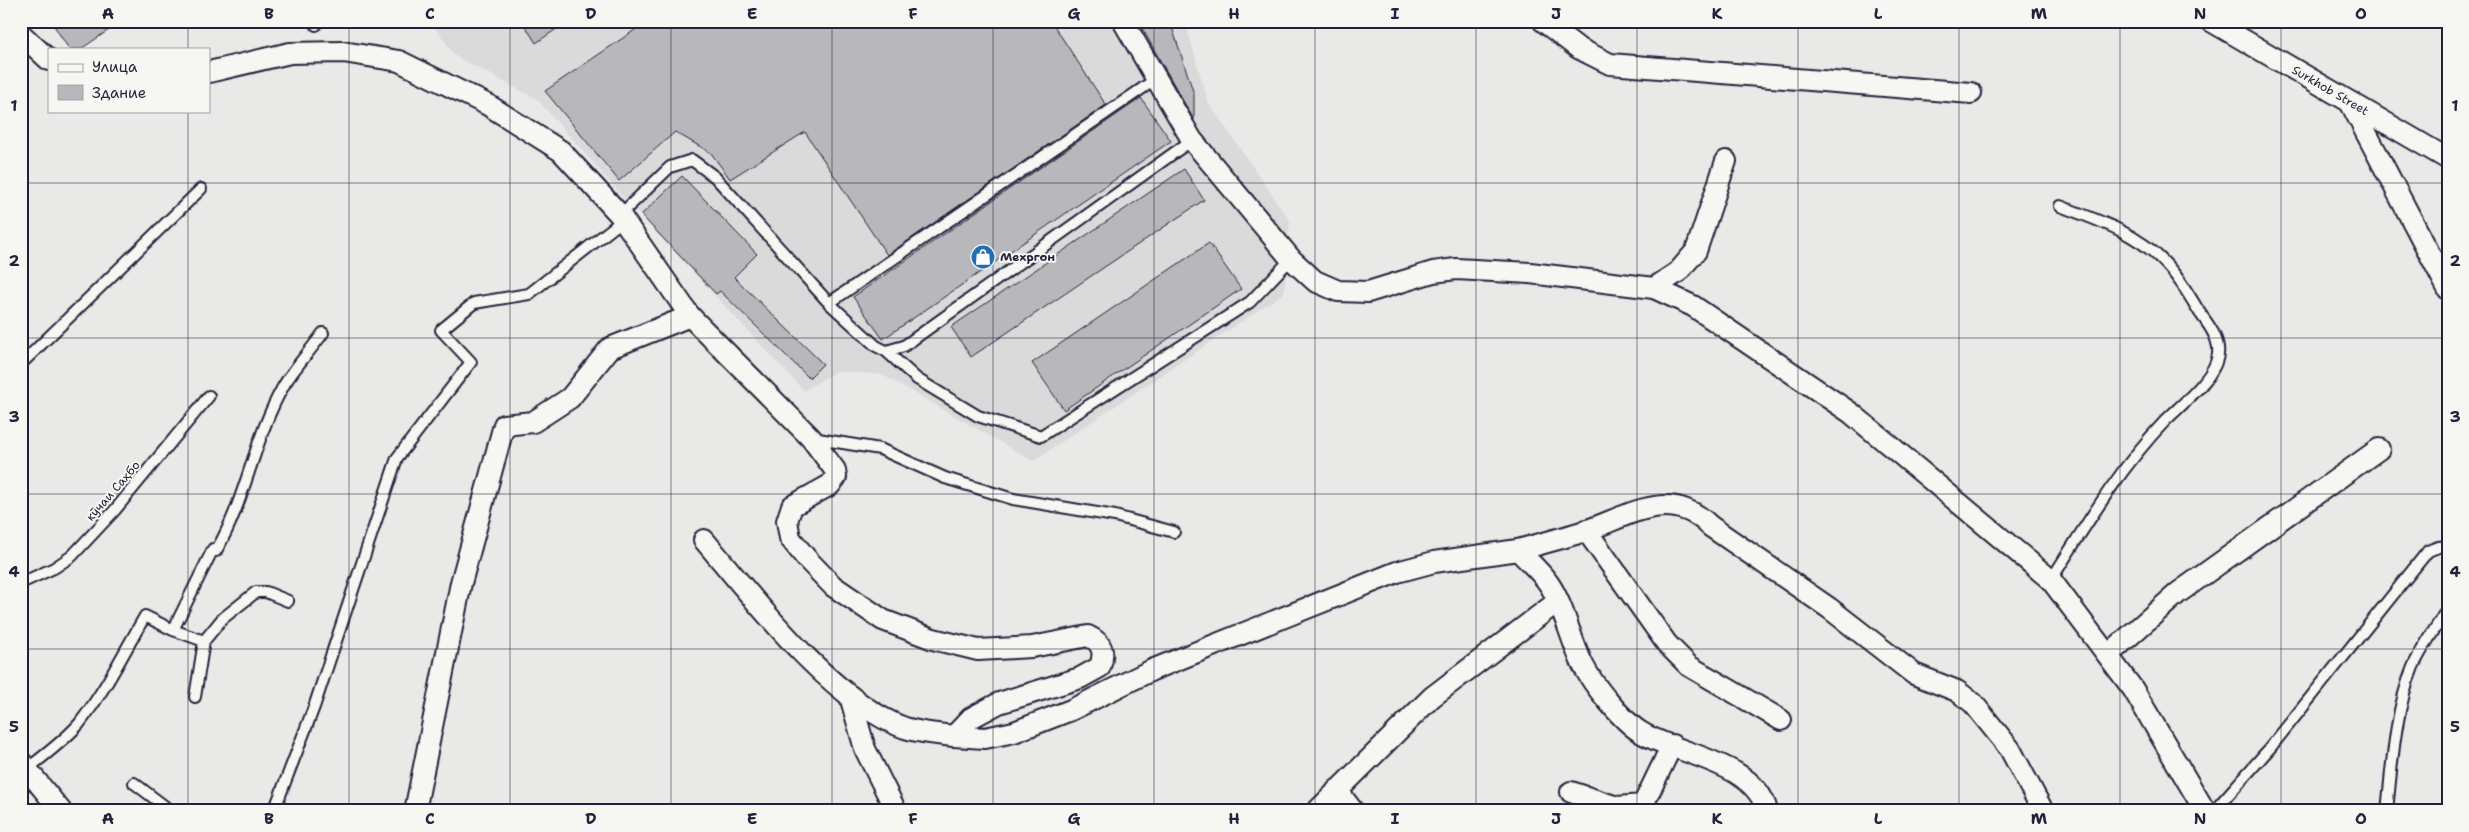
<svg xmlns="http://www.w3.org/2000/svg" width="2469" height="832" font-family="'Shantell Sans',sans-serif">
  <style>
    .built { fill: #dadada }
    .building { fill: #b8b8bc; stroke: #22223b }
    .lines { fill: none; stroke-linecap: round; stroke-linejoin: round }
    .lane-casing { stroke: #22223b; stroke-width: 14 }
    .street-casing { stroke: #22223b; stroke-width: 24 }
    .lane { stroke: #f6f6f2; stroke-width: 10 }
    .street { stroke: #f6f6f2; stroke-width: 20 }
    .grid { fill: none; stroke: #22223b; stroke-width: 1; stroke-opacity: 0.55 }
    .labels { text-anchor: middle; stroke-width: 4; stroke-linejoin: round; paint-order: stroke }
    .street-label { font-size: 12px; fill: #22223b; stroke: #f6f6f2 }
    .poi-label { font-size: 12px; font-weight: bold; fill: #22223b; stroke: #f6f6f2; text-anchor: start }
    .neatline { fill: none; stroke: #22223b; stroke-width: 2 }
    .grid-label { font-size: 16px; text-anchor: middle; font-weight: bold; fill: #22223b }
  </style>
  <rect width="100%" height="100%" fill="#e9e9e7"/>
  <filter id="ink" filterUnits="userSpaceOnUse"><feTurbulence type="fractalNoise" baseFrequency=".02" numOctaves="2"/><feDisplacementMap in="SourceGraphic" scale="10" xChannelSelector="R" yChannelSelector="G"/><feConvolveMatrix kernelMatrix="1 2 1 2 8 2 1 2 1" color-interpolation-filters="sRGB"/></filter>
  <g filter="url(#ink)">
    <path class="built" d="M431 21H1185L1208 102 1290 221 1284 293 1033 461 883 375 836 371 804 391 622 196 537 99 455 56Z"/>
    <path class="building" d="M51 21H122L81 49H69Z
      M522 21H568L536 43Z
      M648 21H1051L1106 105 887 255 805 132 730 179 711 153 675 132 619 181 545 91Z
      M1138 21H1170L1194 94V120Z
      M1141 98 1171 141 883 339 853 297Z
      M1184 169 1204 200 971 357 951 327Z
      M682 176 757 254 734 277 823 364 809 378 720 291 716 294 641 215Z
      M1209 243 1241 289 1064 410 1032 363Z"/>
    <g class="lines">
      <defs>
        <path id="lane" d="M313 21 316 25
          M620 215 670 167 692 160 715 177 829 303 876 346 886 351 904 346 1192 140
          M829 303 1156 79
          M886 351 917 379 978 416 1041 436 1250 302 1291 259
          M21 364 201 189
          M812 438 880 449 945 478 1013 499 1115 516 1174 532
          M2051 580C2086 525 2120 468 2165 421 2182 404 2216 377 2218 354 2220 339 2208 324 2200 313 2189 295 2178 276 2163 261 2135 232 2097 220 2060 206
          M21 583 54 568 72 556 115 510 209 396
          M173 630 204 641
          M195 697 204 641 222 619 256 592H266L288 601
          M27 769C45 755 64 741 79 724 105 691 124 652 145 616L173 630 213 549 216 551C247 498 254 437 284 385 295 367 311 350 323 333
          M134 783 171 811
          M274 811 314 707 397 458 471 362 441 330 474 303 529 294 623 220
          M2214 811 2270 748 2428 551 2438 547 2448 546
          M2387 811C2392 764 2395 711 2413 667 2422 647 2437 627 2448 607"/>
        <g id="street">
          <path d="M1123 21 1192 140 1291 259 1315 281 1338 291 1368 292 1433 272 1456 269 1530 273 1654 288 1693 306 1851 413 2051 580 2133 689 2205 811"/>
          <path d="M1543 21 1578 48 1610 64 1971 93"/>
          <path id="s1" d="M2211 21 2448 159"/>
          <path d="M21 34 49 60"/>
          <path d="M209 72 290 53 343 52 399 61 488 105 561 151 620 215 690 316 811 438 835 470 836 477 830 485 792 506 787 521 790 538 806 558 833 586 883 620 933 639 978 650 1032 647 1088 636C1103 643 1105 652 1100 667L1080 678 999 703 971 718 954 736 985 738 1014 732 1071 710 1152 670 1397 572 1434 562 1518 550C1528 561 1541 572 1549 584 1565 608 1570 639 1583 665 1593 685 1623 722 1642 733 1679 755 1755 762 1767 811"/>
          <path d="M2351 104 2448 289"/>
          <path d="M1654 288 1678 272 1696 251 1726 161"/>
          <path d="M1586 530 1667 644 1689 666 1781 720"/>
          <path d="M704 540C753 598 833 703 905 728 921 733 937 734 954 736"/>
          <path d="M1518 550C1540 544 1563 538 1585 531 1629 516 1670 486 1710 526L1829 608 1914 674 1957 691 1973 703 2010 749 2043 811"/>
          <path d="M2108 655 2178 593 2379 449"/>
          <path d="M850 696 865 749 896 811"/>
          <path d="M21 762 61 811"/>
          <path d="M1337 790 1353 811"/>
          <path d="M1571 792 1617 807 1643 805 1672 745"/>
          <path d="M415 811 461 583 504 425 533 422 570 398 610 348 690 316"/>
          <path d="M1317 811 1432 697 1557 602"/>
        </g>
      </defs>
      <use href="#lane" class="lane-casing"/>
      <use href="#street" class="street-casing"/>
      <use href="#lane" class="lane"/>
      <use href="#street" class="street"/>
    </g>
  </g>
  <path class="grid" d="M188 21V49M349 21V811M510 21V811M671 21V811M832 21V811M993 21V811M1154 21V811M1315 21V811M1476 21V811M1637 21V811M1798 21V811M1959 21V811M2120 21V811M2281 21V811M188 111V811M21 183H2448M21 338H2448M21 494H2448M21 649H2448"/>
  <defs>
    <symbol id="shop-disc" viewBox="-11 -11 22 22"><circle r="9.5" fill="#1f6fb2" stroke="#f6f6f2"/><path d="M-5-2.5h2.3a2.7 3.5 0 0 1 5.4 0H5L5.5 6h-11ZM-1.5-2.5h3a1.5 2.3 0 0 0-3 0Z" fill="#fff"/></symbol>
  </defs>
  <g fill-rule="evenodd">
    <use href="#shop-disc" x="969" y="243" width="28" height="28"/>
  </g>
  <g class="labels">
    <g class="street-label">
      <text dy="4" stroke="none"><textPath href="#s1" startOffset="138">Surkhob Street</textPath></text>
      <text transform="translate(113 491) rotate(-49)" y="4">кӯчаи Саҳбо</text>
    </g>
    <g class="poi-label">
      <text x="1000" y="261">Мехргон</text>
    </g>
  </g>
  <rect width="2469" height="832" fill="none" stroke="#f6f6f2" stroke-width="55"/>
  <rect x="48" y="48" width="162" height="65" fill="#f6f6f2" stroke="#a1a1a9"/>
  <rect x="58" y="64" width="25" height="8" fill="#f6f6f2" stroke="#a1a1a9"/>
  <text x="92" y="72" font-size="15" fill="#22223b">Улица</text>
  <rect x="58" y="85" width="25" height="15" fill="#b8b8bc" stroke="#a1a1a9"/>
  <text x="92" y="98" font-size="15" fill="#22223b">Здание</text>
  <rect x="28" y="28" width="2414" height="776" class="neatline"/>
  <g class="grid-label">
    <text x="108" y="19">A</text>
    <text x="269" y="19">B</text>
    <text x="430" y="19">C</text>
    <text x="591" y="19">D</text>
    <text x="752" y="19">E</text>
    <text x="913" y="19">F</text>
    <text x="1074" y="19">G</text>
    <text x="1234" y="19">H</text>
    <text x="1395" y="19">I</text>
    <text x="1556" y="19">J</text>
    <text x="1717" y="19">K</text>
    <text x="1878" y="19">L</text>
    <text x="2039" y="19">M</text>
    <text x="2200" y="19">N</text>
    <text x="2361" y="19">O</text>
    <text x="14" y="111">1</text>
    <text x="2455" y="111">1</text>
    <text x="14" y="266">2</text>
    <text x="2455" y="266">2</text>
    <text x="14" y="422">3</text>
    <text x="2455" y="422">3</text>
    <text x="14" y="577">4</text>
    <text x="2455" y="577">4</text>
    <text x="14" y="732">5</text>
    <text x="2455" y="732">5</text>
    <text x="108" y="824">A</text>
    <text x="269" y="824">B</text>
    <text x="430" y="824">C</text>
    <text x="591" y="824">D</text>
    <text x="752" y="824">E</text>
    <text x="913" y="824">F</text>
    <text x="1074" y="824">G</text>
    <text x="1234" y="824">H</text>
    <text x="1395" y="824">I</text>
    <text x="1556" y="824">J</text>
    <text x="1717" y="824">K</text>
    <text x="1878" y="824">L</text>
    <text x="2039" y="824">M</text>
    <text x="2200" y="824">N</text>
    <text x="2361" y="824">O</text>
  </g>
</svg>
